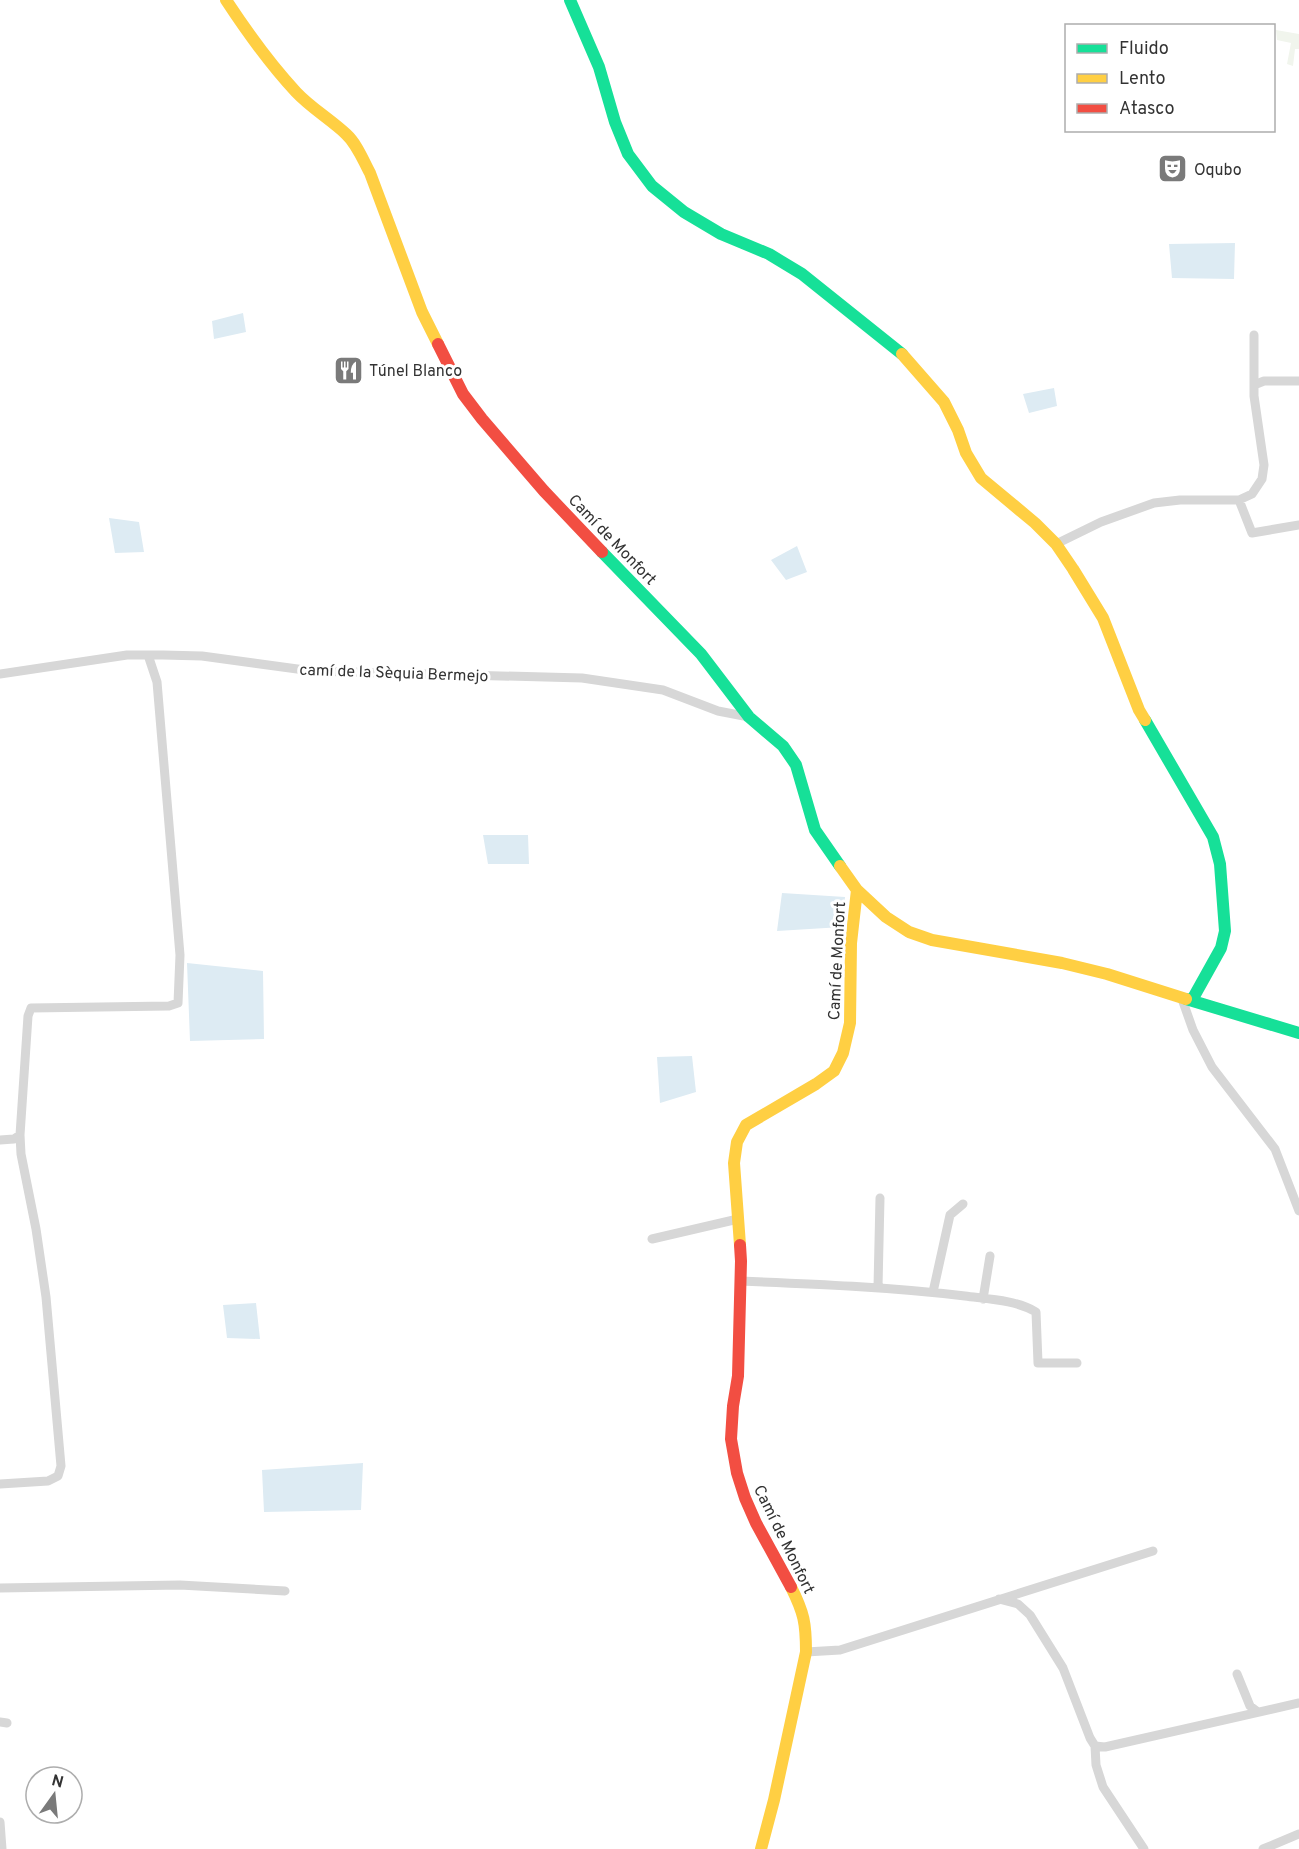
<svg xmlns="http://www.w3.org/2000/svg" width="1299" height="1849" font-family="Overpass,sans-serif">
  <style>
    .green { fill: #f1f5ed }
    .water { fill: #ddebf3 }
    .lines { fill: none; stroke-linecap: round; stroke-linejoin: round }
    .street { stroke: #d7d7d7; stroke-width: 9 }
    .fast { stroke: #16e098; stroke-width: 12 }
    .slow { stroke: #ffcf43; stroke-width: 12 }
    .jam { stroke: #f24e42; stroke-width: 12 }
    .labels { text-anchor: middle; stroke-width: 6; stroke-linejoin: round; paint-order: stroke }
    .poi-label { font-size: 16px; fill: #333; stroke: #fff; text-anchor: start }
    .street-label { font-size: 16px; fill: #333; stroke: #fff }
  </style>
  <rect width="100%" height="100%" fill="#fff"/>
  <path class="green" d="M1276 30 1299 34V49H1295L1293 66 1287 64 1291 43 1277 40Z"/>
  <path class="water" d="M1235 243 1234 279 1172 278 1169 244Z
    M243 313 246 332 214 339 212 321Z
    M1054 388 1057 406 1029 413 1023 394Z
    M109 518 139 522 144 552 115 553Z
    M797 546 807 572 786 580 771 560Z
    M483 835H528L529 864H488Z
    M782 893 845 897 842 927 777 931Z
    M187 963 263 971 264 1039 190 1041Z
    M692 1056 696 1092 660 1103 657 1057Z
    M256 1303 260 1339 227 1338 223 1305Z
    M363 1463 361 1510 264 1512 262 1470Z"/>
  <g class="lines">
    <path class="street" d="M1254 335V385
      M1239 500 1252 533 1299 525
      M1056 544 1101 522 1154 503 1180 500H1239L1252 494 1262 479 1264 465 1254 396V385L1264 381H1299
      M0 674 127 655H163L202 656 312 671 582 678 663 690 718 711 749 717
      M1182 999 1193 1030 1212 1067 1275 1149 1299 1211
      M0 1140 14 1139 20 1135 28 1016 31 1008 169 1006 178 1003 180 955 157 682 148 655
      M652 1239 738 1219
      M740 1281C815 1284 890 1287 965 1296 988 1299 1016 1300 1036 1312L1038 1363H1077
      M878 1287 880 1198
      M933 1292 950 1215 963 1204
      M983 1299 990 1256
      M0 1484 48 1481 58 1476 61 1466 46 1297 36 1229 21 1154 20 1135
      M0 1588 180 1585 285 1591
      M999 1599 1018 1604 1030 1615 1063 1668 1090 1738 1095 1746 1105 1747 1299 1703
      M806 1652 840 1650 1153 1551
      M1237 1674 1250 1706 1258 1712
      M0 1722 7 1723
      M1095 1746 1096 1765 1103 1787 1144 1849
      M0 1822 2 1849
      M1263 1849 1299 1834"/>
    <path class="fast" d="M570 0 599 67 615 122 628 154 652 186 684 212 721 234 769 254 802 274 902 354
      M602 552 701 654 749 717 783 746 796 765 815 830 840 866
      M1145 720 1213 837 1220 864 1225 931 1221 948 1192 1000
      M1186 999 1299 1033"/>
    <path class="slow" d="M226 0C247 32 270 64 296 92 311 108 330 119 346 134 357 144 363 160 370 173L422 312 438 344
      M902 354 944 402 958 430 966 453 981 478 1035 523 1056 544 1073 569 1103 618 1139 710 1145 720
      M840 866 857 890 886 917 909 932 932 940 1062 963 1107 974 1186 999
      M740 1245 734 1163 737 1142 746 1125 816 1084 834 1071 843 1053 850 1023 851 943 857 890
      M761 1849 774 1800 806 1652C806 1623 804 1613 791 1587"/>
    <path class="jam" d="M438 344 463 394 482 419 544 491 602 552
      M740 1245 741 1261 738 1376 733 1406 731 1439 737 1473 745 1498 756 1523 791 1587"/>
  </g>
  <defs>
    <symbol id="theatre-square" viewBox="-11 -11 22 22"><rect x="-9" y="-9" width="18" height="18" rx="4" fill="#7a7a7a" stroke="#fff"/><path d="M-5-5.5Q0-4 5-5.5V0Q5 5 0 6Q-5 5-5 0ZM-3.3-2.5H-1v1.5H-3.3ZM1-2.5H3.3v1.5H1ZM-2.8 1Q0 5.5 2.8 1Z" fill="#fff"/></symbol>
    <symbol id="restaurant-square" viewBox="-11 -11 22 22"><rect x="-9" y="-9" width="18" height="18" rx="4" fill="#7a7a7a" stroke="#fff"/><path d="M-5-6h1v4h1v-4h1v4h1v-4h1v5L-1.5 .5V6h-2V.5L-5-1ZM5-6V6H3V1.5H1.5Q1.5-4 5-6Z" fill="#fff"/></symbol>
  </defs>
  <g fill-rule="evenodd">
    <use href="#theatre-square" x="1156" y="152" width="33" height="33"/>
    <use href="#restaurant-square" x="332" y="354" width="33" height="33"/>
  </g>
  <g class="labels">
    <g class="poi-label">
      <text x="1194" y="175">Oqubo</text>
      <text x="369" y="376">Túnel Blanco</text>
    </g>
    <g class="street-label">
      <text transform="translate(613 539) rotate(46)" y="6">Camí de Monfort</text>
      <text transform="translate(394 672) rotate(2)" y="6">camí de la Sèquia Bermejo</text>
      <text transform="translate(836 961) rotate(-87)" y="6">Camí de Monfort</text>
      <text transform="translate(785 1539) rotate(64)" y="6">Camí de Monfort</text>
    </g>
  </g>
  <rect x="1065" y="24" width="210" height="108" fill="#ffffff" stroke="#adadad" stroke-width="1.5"/>
  <rect x="1077" y="44" width="30" height="9" fill="#16e098" stroke="#adadad" stroke-width="1.5"/>
  <text x="1119" y="54" font-size="18" fill="#333333">Fluido</text>
  <rect x="1077" y="74" width="30" height="9" fill="#ffcf43" stroke="#adadad" stroke-width="1.5"/>
  <text x="1119" y="84" font-size="18" fill="#333333">Lento</text>
  <rect x="1077" y="104" width="30" height="9" fill="#f24e42" stroke="#adadad" stroke-width="1.5"/>
  <text x="1119" y="114" font-size="18" fill="#333333">Atasco</text>
  <g transform="translate(54 1795) rotate(15)"><circle r="28" fill="#ffffff" stroke="#adadad" stroke-width="1.5"/>
  <path d="M0-4.5L10 22L0 15L-10 22Z" fill="#7a7a7a"/>
  <text y="-9" font-size="16" font-weight="bold" text-anchor="middle" fill="#333333">N</text>
  </g>
</svg>
